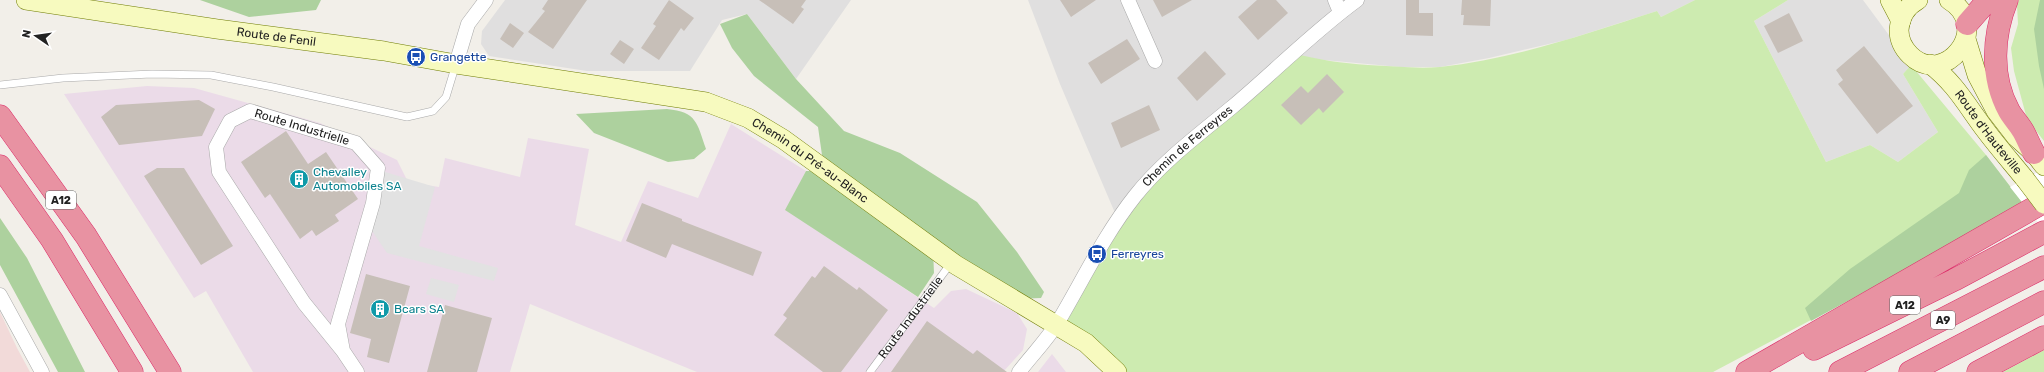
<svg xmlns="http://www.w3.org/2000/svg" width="2044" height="372" font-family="Rubik,sans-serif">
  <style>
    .residential { fill: #e0dfdf }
    .commercial { fill: #f2dad9 }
    .industrial { fill: #ebdbe8 }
    .grass { fill: #cdebb0 }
    .forest { fill: #add19e }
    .parking { fill: #e2e2e2 }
    .pier { fill: #fff }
    .building { fill: #c7bfb8 }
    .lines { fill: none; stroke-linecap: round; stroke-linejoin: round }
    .lane-casing { stroke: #a9a9a9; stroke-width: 8 }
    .street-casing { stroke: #a9a9a9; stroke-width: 15 }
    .secondary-casing { stroke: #707d05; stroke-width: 20 }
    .highway-casing { stroke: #dc2a67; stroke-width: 23 }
    .lane { stroke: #fff; stroke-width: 7 }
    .street { stroke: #fff; stroke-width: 14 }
    .secondary { stroke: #f7fabf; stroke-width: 19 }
    .highway { stroke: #e892a2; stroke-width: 22 }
    .secondary-bridge-casing { stroke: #707d05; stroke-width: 20; stroke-linecap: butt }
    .secondary-bridge { stroke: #f7fabf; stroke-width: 19 }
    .labels { text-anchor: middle; stroke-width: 3; stroke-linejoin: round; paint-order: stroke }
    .shield { fill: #fff; stroke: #646464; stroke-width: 1 }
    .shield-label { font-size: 11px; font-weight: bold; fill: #222 }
    .street-label { font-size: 12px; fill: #222; stroke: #fff }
    .transit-label { font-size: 12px; fill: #164399; stroke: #fff; text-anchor: start }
    .culture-label { font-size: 12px; fill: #0d838f; stroke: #fff; text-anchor: start }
  </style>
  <rect width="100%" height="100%" fill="#f2efe9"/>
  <path class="residential" d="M505 0H851L796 79 747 14 722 20 690 71H587L489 56 481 44 482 31Z
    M1028 0H1695L1661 17 1657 11 1566 40 1489 58 1440 67H1400L1313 59 1118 220 1060 84Z
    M1788 0H1863L1911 65 1903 74 1938 132 1898 162 1870 145 1826 162 1754 21Z"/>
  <path class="commercial" d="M0 312 17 348 30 372H0Z"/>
  <path class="industrial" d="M147 86 194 88 320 123 397 160 408 182 439 187 445 158 520 177 528 138 589 149 575 225 621 242 648 181 698 198 731 124 806 171 786 210 934 308 951 291 966 289 1017 313 1027 329 1023 350 1003 372H697L530 304 510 372H253L206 291 194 298 64 94Z
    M1052 354 1066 372H1038Z"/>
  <path class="grass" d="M1695 0H1788L1754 21 1826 162 1870 145 1898 162 1938 132 1903 74 1911 65 1986 155 2022 202 1890 278 1713 372H1117L1057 324 1134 197 1293 53C1318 60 1342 63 1368 65 1392 66 1416 69 1440 67 1514 59 1586 34 1657 11L1661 17Z
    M2019 0H2044V141L2027 119 2014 71 2011 48 2018 24 2017 5Z
    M2044 350V372H2003Z"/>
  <path class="forest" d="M200 0H321L316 10 249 17Z
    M2040 0H2044V89L2039 66 2034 29Z
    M747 14 796 79 844 131 900 153 977 202 1017 252 1044 292 1041 298 1015 299 933 249 934 273 918 297 785 210 806 171H827L852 189 822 155 818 127 754 76 732 48 720 24Z
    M667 109C697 112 697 123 706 149L694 159 668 162 594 133 576 114Z
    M1986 155 2022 202 1890 278 1811 321 1805 308 1850 269 1959 193 1969 170Z
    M0 218 27 258 85 372H58L0 265Z"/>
  <path class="parking" d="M382 171 435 187 419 246 498 268 494 281 387 253 368 225Z
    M431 278 459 285 454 302 426 294Z"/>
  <path class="pier" d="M2044 169V230L2010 187Z"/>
  <path class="building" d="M548 0H587L553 49 528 32 545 11 542 9Z
    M669 0 694 18 684 31 681 28 659 60 641 48 656 26 653 24Z
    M759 0H806L801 7 804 9 793 24Z
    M1060 0H1096L1071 17Z
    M1153 0H1192L1162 17Z
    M1257 0H1276L1288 13 1258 40 1238 17Z
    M1406 0H1419V13H1433V36L1406 35Z
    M1462 0H1491L1490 26 1463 25 1464 15H1461Z
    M1789 13 1803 41 1778 53 1764 26Z
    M510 23 524 33 513 48 500 39Z
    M1127 39 1140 59 1101 84 1088 63Z
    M620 40 634 49 624 64 610 54Z
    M1864 46 1913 106 1877 134 1838 84 1843 80 1836 70Z
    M1205 51 1226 74 1197 101 1177 78Z
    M1327 74 1344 92 1323 113 1319 108 1301 125 1281 105 1301 86 1308 93Z
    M199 100 215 109 202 136 119 145 101 117 116 105Z
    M1149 105 1160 130 1121 148 1111 123Z
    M286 131 308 164 326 152 358 199 335 215 339 221 316 236 312 230 300 239 270 194 265 198 241 162Z
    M157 168H184L233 246 201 265 144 176Z
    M642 203 682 219V221L762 252 753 276 672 244 666 258 626 241Z
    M824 266 857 290 859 287 888 310 841 372H823L774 335 787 318 783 315 812 276 815 278Z
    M366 274 410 286 389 363 367 357 371 339 350 333Z
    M445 305 492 318 477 372H427Z
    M927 321 973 354 977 350 1007 372H891Z"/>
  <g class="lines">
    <defs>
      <g id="lane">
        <path d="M0 85 63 78 152 74 211 75 273 87 407 117 433 111 446 97 456 64"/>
        <path id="s1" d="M870 372 951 263"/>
      </g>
      <g id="street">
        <path d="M1128 0 1155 61"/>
        <path d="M1335 0 1340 12"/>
        <path d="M456 64 468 24 486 0"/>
        <path d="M0 295 42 372"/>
        <path d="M343 351 338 324 373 203 378 168 356 143 250 111 230 121 216 147 219 172 304 303 343 351 357 372"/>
        <path id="s2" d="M1019 372C1031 356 1047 340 1058 322 1083 280 1104 235 1135 196 1162 162 1197 136 1231 108 1273 73 1312 33 1357 0"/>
      </g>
      <g id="secondary">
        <path id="s3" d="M26 0 217 29 384 51 456 64 706 102 748 118 783 139 956 265 1086 343 1117 372"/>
        <path d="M1890 0 1901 21"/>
        <path d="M1918 0C1907 6 1900 17 1899 30 1899 39 1903 48 1910 55 1944 89 1994 27 1949 0"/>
        <path d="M1966 39 1977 75 1996 111 2016 137 2034 153 2044 166"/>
        <path id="s4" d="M1930 64C1956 84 1967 106 1986 131 1998 147 2012 163 2025 179"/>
      </g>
      <path id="highway" d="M2007 0C1993 35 1990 76 2009 111 2013 118 2019 124 2023 131 2027 138 2030 146 2034 153
        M1967 24 1988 0
        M0 116 86 236 170 372
        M0 166 52 240 132 372
        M1814 349 1954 280 2044 232
        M1747 372 2044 202
        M1840 372 2044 267
        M1910 372 2044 302
        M1978 372 2044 337"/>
    </defs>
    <use href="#lane" class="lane-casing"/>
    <use href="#street" class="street-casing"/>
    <use href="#secondary" class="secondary-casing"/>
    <use href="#highway" class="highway-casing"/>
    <use href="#lane" class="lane"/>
    <use href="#street" class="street"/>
    <use href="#secondary" class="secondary"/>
    <use href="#highway" class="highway"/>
    <defs>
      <path id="secondary-bridge" d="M2025 179 2044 204"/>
    </defs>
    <use href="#secondary-bridge" class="secondary-bridge-casing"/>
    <use href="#secondary-bridge" class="secondary-bridge"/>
  </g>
  <defs>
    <symbol id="bus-disc" viewBox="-11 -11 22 22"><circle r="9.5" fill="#1a4fb4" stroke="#fff"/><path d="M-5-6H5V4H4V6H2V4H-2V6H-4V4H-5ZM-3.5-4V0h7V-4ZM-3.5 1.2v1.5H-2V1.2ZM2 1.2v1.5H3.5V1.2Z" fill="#fff"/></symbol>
    <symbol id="building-disc" viewBox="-11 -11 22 22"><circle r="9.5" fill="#0f9aa8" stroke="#fff"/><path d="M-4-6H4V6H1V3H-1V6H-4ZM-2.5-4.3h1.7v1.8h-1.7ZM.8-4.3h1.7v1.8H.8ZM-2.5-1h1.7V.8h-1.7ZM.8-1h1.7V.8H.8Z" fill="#fff"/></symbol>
  </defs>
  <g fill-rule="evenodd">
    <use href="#bus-disc" x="405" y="46" width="22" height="22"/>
    <use href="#building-disc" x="288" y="168" width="22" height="22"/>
    <use href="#bus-disc" x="1086" y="243" width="22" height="22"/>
    <use href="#building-disc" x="369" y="298" width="22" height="22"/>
  </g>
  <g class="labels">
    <g class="shield">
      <rect x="46" y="191" width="30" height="18" rx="3"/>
      <rect x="1890" y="296" width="30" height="18" rx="3"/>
      <rect x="1931" y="311" width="24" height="18" rx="3"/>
    </g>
    <g class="shield-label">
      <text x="61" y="204">A12</text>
      <text x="1905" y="309">A12</text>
      <text x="1943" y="324">A9</text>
    </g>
    <g class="street-label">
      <text dy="4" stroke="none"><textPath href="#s3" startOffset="253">Route de Fenil</textPath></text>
      <text transform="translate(302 127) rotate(17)" y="4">Route Industrielle</text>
      <text dy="4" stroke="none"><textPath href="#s4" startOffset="90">Route d'Hauteville</textPath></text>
      <text dy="4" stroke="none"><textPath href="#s2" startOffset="284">Chemin de Ferreyres</textPath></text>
      <text dy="4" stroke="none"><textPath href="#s3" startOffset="808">Chemin du Pré-au-Blanc</textPath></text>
      <text dy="4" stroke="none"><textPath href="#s1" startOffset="68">Route Industrielle</textPath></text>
    </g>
    <g class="transit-label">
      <text x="430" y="61">Grangette</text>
      <text x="1111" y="258">Ferreyres</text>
    </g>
    <g class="culture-label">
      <text x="313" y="176">Chevalley<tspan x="313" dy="14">Automobiles SA</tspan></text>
      <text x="394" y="313">Bcars SA</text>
    </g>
  </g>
  <g transform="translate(36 36) rotate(283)" stroke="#ffffff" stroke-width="3" paint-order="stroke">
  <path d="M0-3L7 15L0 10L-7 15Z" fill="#222222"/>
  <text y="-6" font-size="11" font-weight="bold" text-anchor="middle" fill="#222222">N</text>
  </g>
</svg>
